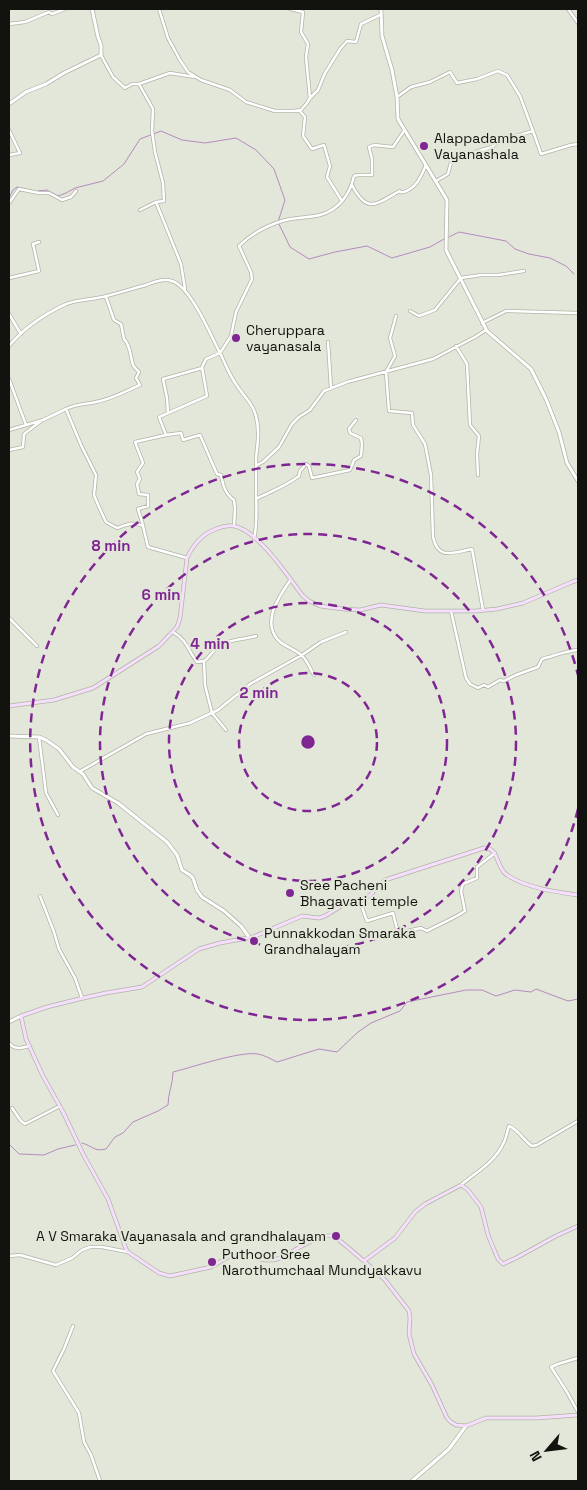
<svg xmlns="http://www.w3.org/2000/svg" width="587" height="1490" font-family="'Space Grotesk',sans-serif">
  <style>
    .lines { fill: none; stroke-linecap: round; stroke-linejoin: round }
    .stream { stroke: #b48bbe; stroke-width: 1 }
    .minor-casing { stroke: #b1b4a7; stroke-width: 4 }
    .tertiary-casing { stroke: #b1b4a7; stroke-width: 4.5 }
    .secondary-casing { stroke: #b1b4a7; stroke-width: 4.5 }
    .minor { stroke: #fff; stroke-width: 2.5 }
    .tertiary { stroke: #fff; stroke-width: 3 }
    .secondary { stroke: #f6dffc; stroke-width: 3 }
    .ring { fill: none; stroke: #7f2693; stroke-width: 2.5; stroke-dasharray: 9 6 }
    .poi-dot { fill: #7f2693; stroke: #e3e7d9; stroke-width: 2 }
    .labels { text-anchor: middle; stroke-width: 4.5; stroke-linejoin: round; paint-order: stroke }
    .poi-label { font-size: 14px; fill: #12130e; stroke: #e3e7d9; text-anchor: start }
    .centre { fill: #7f2693; stroke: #e3e7d9; stroke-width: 2.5 }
    .ring-label { font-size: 15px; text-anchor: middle; font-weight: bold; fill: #7f2693; stroke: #e3e7d9; stroke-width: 4.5; stroke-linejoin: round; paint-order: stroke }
  </style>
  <rect width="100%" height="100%" fill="#e3e7d9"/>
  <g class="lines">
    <path class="stream" d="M38 191 47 190 58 196 66 193 75 188 103 181 124 164 140 139 161 131 182 140 205 143 236 138 256 150 274 169 285 200 278 222 290 247 309 259 335 252 367 246 392 258 430 247 444 239
      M9 198 13 190 17 187 34 191
      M449 237 459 232 506 241 515 249 529 254 550 258 566 266 574 274
      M82 1143C93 1146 94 1152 106 1149L115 1137 123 1133 133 1122 158 1111 168 1105C168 1093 173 1084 173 1072 193 1067 240 1051 258 1054 264 1055 271 1059 277 1062L319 1049 337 1052 358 1032 371 1023 400 1011 407 1002 466 990H482L496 996 515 990 531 992 536 989 568 1001 578 999
      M9 1144 19 1154 44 1155 58 1149 75 1145"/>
    <defs>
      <path id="minor" d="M159 9 168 38 180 60 188 72 201 80 230 90 246 102 275 111H293L301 110 307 103 310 98 318 90 325 73 332 62 340 49 347 41 356 42 361 24 380 15
        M290 9 303 12 301 32 308 44 306 57 310 98
        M568 9 578 23
        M9 24 25 22 49 12 52 14 65 9
        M101 55 113 77 125 88 132 84H139L153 109 152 131 155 152 163 183 164 201 156 202
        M139 84 170 73 195 77
        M397 97 411 87 430 82 450 72 457 83 477 79 498 71 507 75 520 96 533 131
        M299 110 305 117 303 136 312 149 324 145 330 166 327 177 342 201
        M9 130 20 153 9 155
        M436 181 448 174 451 162 461 156 492 147 499 141 533 131 541 154 571 145 578 144
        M352 185C366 212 374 206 396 193 403 189 396 193 404 192 417 188 421 176 426 165
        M9 203 19 189 39 193H49L62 200 71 197 76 191
        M140 210 156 202 181 264 185 289
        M9 278 39 271 33 244 39 242
        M410 311 419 316 435 310 461 278 481 275H498L524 271
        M9 314 21 334
        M396 316 390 338 395 356 386 372 389 411 412 413 413 425 425 444 431 475 433 537C438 561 454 552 472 549L483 610
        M482 323 506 311 578 313
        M328 342 331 388
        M9 346C23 329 43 315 64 305 74 300 87 300 97 298 114 295 130 289 146 285 153 282 164 278 172 281 191 287 211 336 220 353L231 336 236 312 252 279 251 272 239 246C250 235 266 226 282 221 294 217 308 218 320 215 339 210 350 194 354 176L358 175H372V159L369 147 374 145 393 147 404 131
        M456 346 467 364 470 425 479 436 477 454 478 475
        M9 379 26 425
        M66 409C75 404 86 404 96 402 112 399 126 391 140 385L136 378 139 372C138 371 134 367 133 365 130 356 131 346 124 339L121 324 114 320 106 297
        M168 413 167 398 163 379 202 368
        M9 430 43 420 66 409 81 445 96 475 94 495 99 507 106 522 117 528C126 525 134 521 143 526L148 547 187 558
        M9 450 23 447 24 434 41 421
        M257 465 263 462 279 447 292 424 299 417 310 410 324 391 347 382 433 359 475 337 486 330
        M258 498C272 491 286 486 299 476L300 471 306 464 309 466 312 478 350 470 354 460 361 456 362 444 361 438 350 433 349 429 356 420
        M143 525 138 509 148 506V495L139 494 137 484 140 479 137 472 143 463 135 442 166 435
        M234 526 235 509 234 500C225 494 223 485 221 475L217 474 200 435 183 440 181 433 166 435 159 417 207 396 202 367 206 359 220 353C226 365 230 377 238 387 243 395 252 403 255 413 260 428 258 442 256 458 256 468 256 478 256 488 256 503 258 524 254 538
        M291 579C280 595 261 621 278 640 285 647 295 649 301 655 307 659 310 669 314 675
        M451 611 466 678 470 684 478 688 484 685 488 687 500 680 504 681 516 675 538 667 542 659C554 656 565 651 578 650
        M9 618 37 646
        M173 632C188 641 187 649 197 662L204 661 205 685 212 713 226 730
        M204 661C209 658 211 653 216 649 226 639 243 640 256 636
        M39 737 46 793 58 815
        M79 772 146 734 190 723 218 710 250 684 302 655 321 642 346 632
        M40 896 54 932 59 949 75 978 82 998
        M359 899 367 921 393 913 398 933 421 928 427 931C440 924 453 919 465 911L461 891 463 884 477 878V867L495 853
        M9 1043C14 1050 22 1048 29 1046
        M12 1108 21 1121 25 1124 60 1106
        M461 1185C475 1173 495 1162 503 1144 506 1139 507 1132 509 1126 519 1130 523 1140 532 1146L537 1145 578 1121
        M9 1256 20 1255 56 1265 72 1258 82 1250 90 1247H102L128 1252
        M73 1326 64 1349 53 1371 79 1413 84 1442 91 1455 100 1481
        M578 1358 558 1364 551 1367 567 1392 578 1412"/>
      <path id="tertiary" d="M381 9 382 36 392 70 397 97 398 119 447 200 446 250 487 331 531 369 546 399 559 432 567 463 578 481
        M9 104 26 92 46 84 64 73 101 55V45L98 37 92 9
        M9 736 39 737 46 740 59 749 73 767 83 774 92 788 118 803 167 842 177 855 182 870 190 875 193 878 197 890 202 897 224 911 241 926 249 937
        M9 1022 21 1016
        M412 1481 449 1449 466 1426"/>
      <path id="secondary" d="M9 706 54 700 93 688 159 646 177 627 180 618 187 558C193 545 202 534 216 529 221 527 228 525 234 526 259 531 288 577 303 596L309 601 320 606 343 609 360 610 381 605 425 611H476L497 609 523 603 572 582 578 580
        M578 895C556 892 526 888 507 875 496 868 499 847 484 848L385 880 369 896 343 905 325 916 319 918 302 916 253 937 220 943 199 949 142 987 106 993 79 999 47 1007 21 1016 26 1039 43 1076 63 1112 83 1154 108 1199 126 1249 128 1252 159 1273 170 1276 211 1267 235 1253C247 1255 265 1263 277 1259 291 1255 320 1230 334 1237 343 1242 355 1254 364 1261L395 1238 415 1212 425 1204 461 1185 468 1190 481 1207 488 1235 498 1259 503 1264 516 1258 556 1236 578 1226
        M364 1261 385 1280 409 1311 410 1318 409 1334 414 1354 432 1385 447 1418 451 1422 456 1425 466 1426 486 1418H536L578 1415"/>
    </defs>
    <use href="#minor" class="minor-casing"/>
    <use href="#tertiary" class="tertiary-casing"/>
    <use href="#secondary" class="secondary-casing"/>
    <use href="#minor" class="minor"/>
    <use href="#tertiary" class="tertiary"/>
    <use href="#secondary" class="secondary"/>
  </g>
  <g class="ring">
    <circle cx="308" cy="742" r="69"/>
    <circle cx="308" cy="742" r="139"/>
    <circle cx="308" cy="742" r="208"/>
    <path d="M578 809A278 278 0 1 1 578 675"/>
  </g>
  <g class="poi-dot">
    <circle cx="424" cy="146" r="5"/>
    <circle cx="236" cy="338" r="5"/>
    <circle cx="290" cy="893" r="5"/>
    <circle cx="254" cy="941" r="5"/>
    <circle cx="336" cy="1236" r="5"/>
    <circle cx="212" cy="1262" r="5"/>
  </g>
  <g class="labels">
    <g class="poi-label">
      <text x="434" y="143">Alappadamba<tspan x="434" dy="16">Vayanashala</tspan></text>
      <text x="246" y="335">Cheruppara<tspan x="246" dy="16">vayanasala</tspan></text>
      <text x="300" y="890">Sree Pacheni<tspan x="300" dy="16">Bhagavati temple</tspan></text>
      <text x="264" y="938">Punnakkodan Smaraka<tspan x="264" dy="16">Grandhalayam</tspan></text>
      <text x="326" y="1241" text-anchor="end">A V Smaraka Vayanasala and grandhalayam</text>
      <text x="222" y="1259">Puthoor Sree<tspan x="222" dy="16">Narothumchaal Mundyakkavu</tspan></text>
    </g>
  </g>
  <circle cx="308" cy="742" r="8" class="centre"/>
  <g class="ring-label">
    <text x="111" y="551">8 min</text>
    <text x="161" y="600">6 min</text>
    <text x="210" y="649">4 min</text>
    <text x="259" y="698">2 min</text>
  </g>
  <rect width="587" height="1490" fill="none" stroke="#12130e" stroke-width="20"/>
  <g transform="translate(547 1450) rotate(242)" stroke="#e3e7d9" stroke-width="4" paint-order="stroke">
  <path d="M0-4L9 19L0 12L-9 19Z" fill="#12130e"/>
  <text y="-8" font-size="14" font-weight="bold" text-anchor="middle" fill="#12130e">N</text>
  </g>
</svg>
